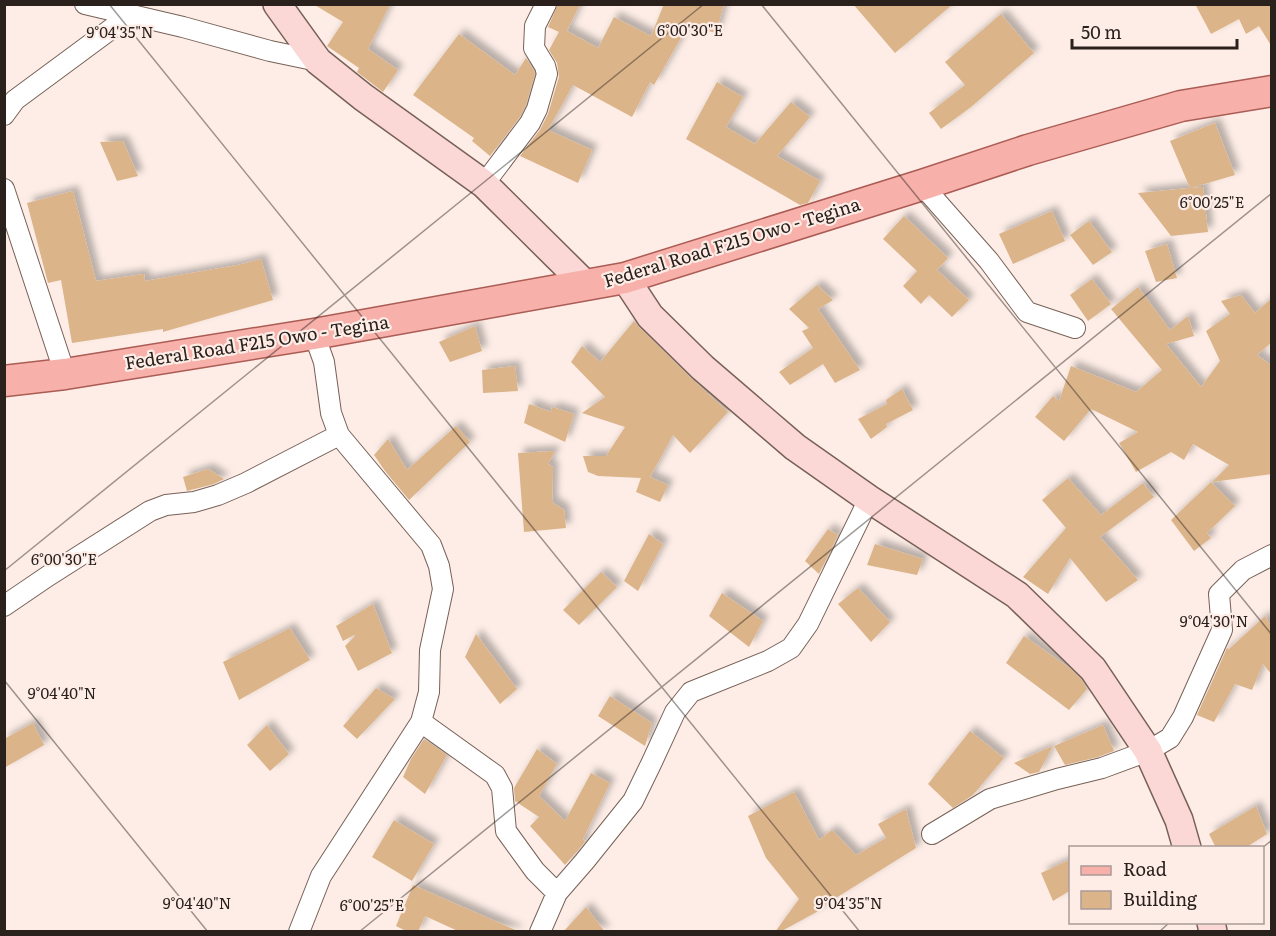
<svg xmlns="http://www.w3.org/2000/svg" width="1276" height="936" font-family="Literata,serif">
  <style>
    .building { fill: #dcb48a; filter: url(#shadow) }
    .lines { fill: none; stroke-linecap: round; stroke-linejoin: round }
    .street-casing { stroke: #776156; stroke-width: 22 }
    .secondary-casing { stroke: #776156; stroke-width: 30 }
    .primary-casing { stroke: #ab5c54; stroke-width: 33 }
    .street { stroke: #fff; stroke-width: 20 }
    .secondary { stroke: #fbd7d5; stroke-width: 27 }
    .primary { stroke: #f7b0aa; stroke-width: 30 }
    .ticks { fill: none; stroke: #2a211d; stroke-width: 1.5; stroke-opacity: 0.45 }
    .labels { text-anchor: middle; stroke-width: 4.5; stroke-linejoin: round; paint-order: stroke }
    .street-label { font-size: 18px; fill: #2a211d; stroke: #fdede6 }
    .ticks-label { font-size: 15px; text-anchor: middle; fill: #2a211d; stroke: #fdede6; stroke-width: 4.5; stroke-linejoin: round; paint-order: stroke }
  </style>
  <defs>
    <filter id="shadow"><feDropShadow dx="5.5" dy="-5.5" stdDeviation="3" flood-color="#0004"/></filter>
  </defs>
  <rect width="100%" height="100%" fill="#fdede6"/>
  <path class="building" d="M313 4H390L368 49 398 70 383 92 357 72 359 68 327 46 343 22Z
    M558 4H580L567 31 598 48 614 17 651 36 664 4H724L716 33 686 25 682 36 654 85 650 82 632 117 573 85 548 130 592 150 578 183 520 156 540 130 548 114 559 77 557 63 549 50 559 32 548 27Z
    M853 4H953L895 53Z
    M1195 4H1272V47L1259 26 1246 34 1239 19 1211 34Z
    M1001 14 1034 53 971 107 941 129 929 113 965 85 945 62Z
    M459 34 515 75 526 58 534 71 535 74 526 105 520 117 490 156 472 141 474 138 413 95Z
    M717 82 743 97 726 127 755 144 791 102 810 117 777 156 820 181 808 203 800 205 686 139Z
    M1215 123 1235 175 1191 188 1203 187 1208 232 1171 236 1138 193 1190 188 1170 141Z
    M123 141 138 176 117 181 100 142Z
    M73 191 96 281 144 274 145 281 238 265 261 259 273 300 163 332V329L72 343 61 280 48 283 27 203Z
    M1052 211 1065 241 1013 264 999 234Z
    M904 216 948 258 937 270 969 300 952 317 929 295 921 304 903 286 917 271 883 239Z
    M1089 221 1112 252 1093 265 1070 235Z
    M1167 244 1177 278 1156 282 1145 251Z
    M1092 279 1111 304 1088 321 1070 295Z
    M817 285 833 300 818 309 860 370 835 383 823 364 790 385 779 372 813 348 802 331 809 328 789 309Z
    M1138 287 1170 330 1188 316 1194 336 1166 344 1201 387 1220 361 1206 331 1230 314 1221 301 1241 295 1255 313 1272 298V342L1257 355 1272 366V474L1212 482 1229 465 1193 444 1184 460 1171 452 1136 472 1119 443 1138 432 1091 409 1064 441 1035 417 1053 396 1059 401 1071 366 1136 392 1162 370 1111 309Z
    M634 321 639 327 692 379 728 412 690 453 673 435 650 477 668 485 660 502 636 492 641 478 598 476 588 472 583 456H606L625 427 582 413 605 397 571 362 582 346 600 362Z
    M475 326 482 351 450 362 439 342Z
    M515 366 518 391 483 393 482 370Z
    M902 389 913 410 886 424 887 427 871 439 858 419 887 404 886 400Z
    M529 404 551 412 552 407 574 414 565 442 524 423Z
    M456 426 470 442 409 500 385 471 374 455 388 439 407 470Z
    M555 451 548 464 553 467 552 502 564 510 566 528 524 532 518 453Z
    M208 469 224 479 214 484 187 491 183 477Z
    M1068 478 1101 515 1143 483 1154 497 1100 537 1124 564 1123 565 1124 564 1138 580 1106 602 1070 558 1048 594 1023 577 1066 528 1042 500Z
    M1211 482 1235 506 1207 533 1211 538 1194 551 1171 520Z
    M828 529 838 535 819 574 805 561Z
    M649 534 663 544 638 591 624 581Z
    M875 544 923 559 917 575 867 565Z
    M601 572 617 587 579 625 563 610Z
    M858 588 890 622 871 642 838 604Z
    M722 593 763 621 749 647 709 616Z
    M373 604 392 653 358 671 345 646 355 636 354 635 343 641 336 626Z
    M1265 616 1272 628V675L1263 664 1252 690 1235 684 1214 722 1197 715 1227 648 1229 649Z
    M290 628 310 660 239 700 223 662Z
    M476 634 517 689 500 704 465 657Z
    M1024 636 1071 669 1081 679 1087 689 1069 710 1006 663Z
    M376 688 395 699 357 739 343 726Z
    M610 696 652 723 645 746 598 716Z
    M33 723 44 745 4 768V739Z
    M267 725 289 754 270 771 247 745Z
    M1103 725 1114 751 1098 757 1065 765 1054 746Z
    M970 731 1004 758 973 795 953 808 928 784Z
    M424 739 447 755 425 794 403 777 411 759Z
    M1053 746 1039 772 1030 774 1014 763Z
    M537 749 557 764 539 796 565 821 591 773 610 783 583 839 585 842 565 865 530 826 539 817 515 801 514 788Z
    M794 792 819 840 832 830 856 855 886 838 878 824 906 809 916 848 823 906 824 908 780 932H775L799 899 766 858 748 816Z
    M1256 806 1267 834 1245 848H1216L1209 834Z
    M394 820 434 844 412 881 372 857Z
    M1071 859V890L1053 901 1041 873Z
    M413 885 520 932H460L425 916 418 932H408L396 926Z
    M586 907 605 932H563Z"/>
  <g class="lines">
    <defs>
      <path id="street" d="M85 4 183 27 270 51 318 61
        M4 115 15 100 130 15
        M484 184 530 123 537 109 547 74 545 66 534 48 535 26 546 4
        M922 185 989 261 1027 312 1075 328
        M4 189 65 374
        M4 606 48 576 150 511 166 505 194 502 218 495 246 483 339 435
        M421 722 495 775 502 788 506 831 535 871 557 893
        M932 834 990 799 1057 779 1102 768 1148 751 1170 738 1183 717 1222 630 1219 594 1243 570 1272 555
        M299 932 321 876 421 722 429 692 430 650 443 589 439 566 431 545 339 435 331 413 324 362 314 334
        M540 932 557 893 584 862 633 801 651 764 675 712 691 692 768 661 791 648 808 624 869 499"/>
      <path id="secondary" d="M277 4 318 61 363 97 484 184 586 285
        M625 278 650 316 703 368 795 447 869 499 1017 595 1093 669 1148 751 1179 820 1187 848
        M1211 922 1213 932"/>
      <path id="primary" d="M4 381 65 374 314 334 625 278 922 185 1028 150 1181 106 1272 91"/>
    </defs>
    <use href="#street" class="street-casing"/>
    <use href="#secondary" class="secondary-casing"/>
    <use href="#primary" class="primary-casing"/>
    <use href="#street" class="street"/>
    <use href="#secondary" class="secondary"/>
    <use href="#primary" class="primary"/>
  </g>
  <path class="ticks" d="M109 4 860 932M761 4 1272 635M4 571 704 4M4 680 208 932M1262 848 1272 840M359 932 1272 193M1159 932 1170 922"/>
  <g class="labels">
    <g class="street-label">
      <text transform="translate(732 243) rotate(-17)" y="6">Federal Road F215 Owo - Tegina</text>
      <text transform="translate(257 343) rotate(-9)" y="6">Federal Road F215 Owo - Tegina</text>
    </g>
  </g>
  <g class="ticks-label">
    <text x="690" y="36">6°00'30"E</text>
    <text x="120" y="38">9°04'35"N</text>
    <text x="1212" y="208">6°00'25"E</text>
    <text x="64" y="565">6°00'30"E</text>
    <text x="1214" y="627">9°04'30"N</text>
    <text x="62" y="699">9°04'40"N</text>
    <text x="197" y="909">9°04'40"N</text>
    <text x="849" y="909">9°04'35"N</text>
    <text x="372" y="911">6°00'25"E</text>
  </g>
  <rect width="1276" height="936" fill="none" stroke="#2a211d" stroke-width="12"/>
  <rect x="1069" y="846" width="195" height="78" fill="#fdede6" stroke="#a99b96" stroke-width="1.5"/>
  <rect x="1081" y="866" width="30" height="9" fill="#f7b0aa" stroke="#a99b96" stroke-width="1.5"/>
  <text x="1123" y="876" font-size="18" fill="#2a211d">Road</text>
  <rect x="1081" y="891" width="30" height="18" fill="#dcb48a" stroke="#a99b96" stroke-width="1.5"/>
  <text x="1123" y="906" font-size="18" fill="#2a211d">Building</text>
  <path d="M1072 39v9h165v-9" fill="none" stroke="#2a211d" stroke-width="3"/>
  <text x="1081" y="39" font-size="18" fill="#2a211d" stroke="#fdede6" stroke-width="4.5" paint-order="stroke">50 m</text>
</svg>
